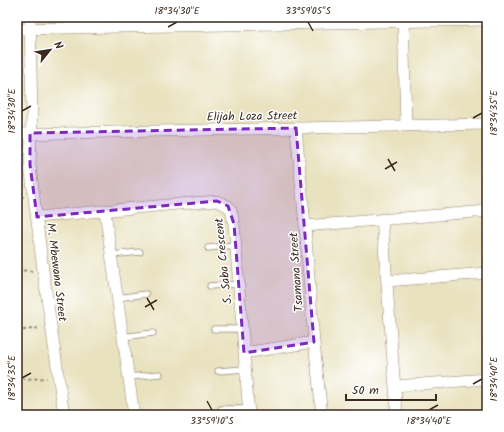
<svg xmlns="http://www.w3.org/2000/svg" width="504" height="432" font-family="Kalam,sans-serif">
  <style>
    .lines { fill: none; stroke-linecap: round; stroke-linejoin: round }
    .lane-casing { stroke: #92866e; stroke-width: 7 }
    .street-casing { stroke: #92866e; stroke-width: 12 }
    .path { stroke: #92866e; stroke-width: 2; stroke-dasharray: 3 3; stroke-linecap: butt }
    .lane { stroke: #fff; stroke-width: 5.5 }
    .street { stroke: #fff; stroke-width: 11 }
    .marked { fill: #7b2cbf; fill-opacity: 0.2; stroke: #7b2cbf; stroke-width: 3; stroke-dasharray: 8 5; stroke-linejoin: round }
    .ticks { fill: none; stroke: #3b2a1e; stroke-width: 1.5 }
    .labels { text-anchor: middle; stroke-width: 3; stroke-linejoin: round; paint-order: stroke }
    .street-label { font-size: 12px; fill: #3b2a1e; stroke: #fff }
    .neatline { fill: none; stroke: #3b2a1e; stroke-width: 1.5 }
    .ticks-label { font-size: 10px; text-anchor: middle; fill: #3b2a1e }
  </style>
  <rect width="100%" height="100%" fill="#fff"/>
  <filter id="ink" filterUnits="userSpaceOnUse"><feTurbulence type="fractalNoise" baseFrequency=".025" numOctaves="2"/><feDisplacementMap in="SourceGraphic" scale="8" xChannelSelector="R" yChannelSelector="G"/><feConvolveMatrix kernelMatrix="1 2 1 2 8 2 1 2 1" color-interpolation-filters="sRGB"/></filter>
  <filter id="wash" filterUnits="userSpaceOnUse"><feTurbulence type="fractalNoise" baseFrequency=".012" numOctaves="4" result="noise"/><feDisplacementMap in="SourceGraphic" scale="16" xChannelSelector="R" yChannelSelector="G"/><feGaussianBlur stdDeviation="0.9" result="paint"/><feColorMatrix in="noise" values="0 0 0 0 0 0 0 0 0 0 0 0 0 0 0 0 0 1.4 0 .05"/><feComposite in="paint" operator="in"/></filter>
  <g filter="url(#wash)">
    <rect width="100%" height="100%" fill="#e9e2bf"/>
  </g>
  <g filter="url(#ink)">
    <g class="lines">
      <defs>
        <path id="lane" d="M208 248 235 245
          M111 255 140 252
          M210 286 238 284
          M117 298 146 294
          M214 329H243
          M123 337 153 333
          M218 371 245 369
          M128 377 160 374
          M221 409H249
          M160 415H163"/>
        <path id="street" d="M30 17 32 117 30 165 43 270 64 415
          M403 17 406 126
          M17 29 487 20
          M296 128 305 226 314 342 322 415
          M17 134 487 124
          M105 211 134 415
          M37 217 178 204 217 201 228 206 231 210 234 224 249 415
          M382 219 397 415
          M305 226 487 211
          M387 281 487 273
          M244 353 314 342
          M395 386 487 379"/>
      </defs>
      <use href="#lane" class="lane-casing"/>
      <use href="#street" class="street-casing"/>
      <path class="path" d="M17 197H24
        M17 270 32 271
        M17 331 40 328
        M17 376 24 379 47 378"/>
      <use href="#lane" class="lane"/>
      <use href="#street" class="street"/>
    </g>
  </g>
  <path class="marked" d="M296 128 314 342 244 353 234 224 228 206 217 201 37 217 30 165V133Z"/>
  <path class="ticks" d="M308 22 313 31M168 27 177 22M22 111 31 106M473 118 482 113M388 159 395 171M385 169 397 162M147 298 154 310M145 307 157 300M22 378 31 373M473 384 482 379M207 401 212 410M429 410 438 405"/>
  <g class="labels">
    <g class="street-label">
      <text transform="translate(252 116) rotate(-1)" y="4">Elijah Loza Street</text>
      <text transform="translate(223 261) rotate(-96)" y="4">S. Saba Crescent</text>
      <text transform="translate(57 272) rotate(83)" y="4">M. Mbewana Street</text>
      <text transform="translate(296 272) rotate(-94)" y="4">Tsamana Street</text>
    </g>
  </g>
  <rect width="504" height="432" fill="none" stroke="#fff" stroke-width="44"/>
  <g transform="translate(50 50) rotate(60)" stroke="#ffffff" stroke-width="3" paint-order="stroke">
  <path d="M0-3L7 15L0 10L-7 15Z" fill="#3b2a1e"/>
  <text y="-6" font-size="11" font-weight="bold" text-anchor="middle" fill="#3b2a1e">N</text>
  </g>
  <path d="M346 394v6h90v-6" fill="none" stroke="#3b2a1e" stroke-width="2"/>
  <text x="352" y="394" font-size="12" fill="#3b2a1e" stroke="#ffffff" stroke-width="3" paint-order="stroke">50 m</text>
  <rect x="22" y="22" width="460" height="388" class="neatline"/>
  <g class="ticks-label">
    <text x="177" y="14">18°34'30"E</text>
    <text x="308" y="14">33°59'05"S</text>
    <text transform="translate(11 111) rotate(-90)" y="4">18°34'30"E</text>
    <text transform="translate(493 113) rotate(-90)" y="4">18°34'35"E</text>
    <text transform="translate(11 378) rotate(-90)" y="4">18°34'35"E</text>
    <text transform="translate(493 379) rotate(-90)" y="4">18°34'40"E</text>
    <text x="212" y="424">33°59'10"S</text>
    <text x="429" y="424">18°34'40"E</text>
  </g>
</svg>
